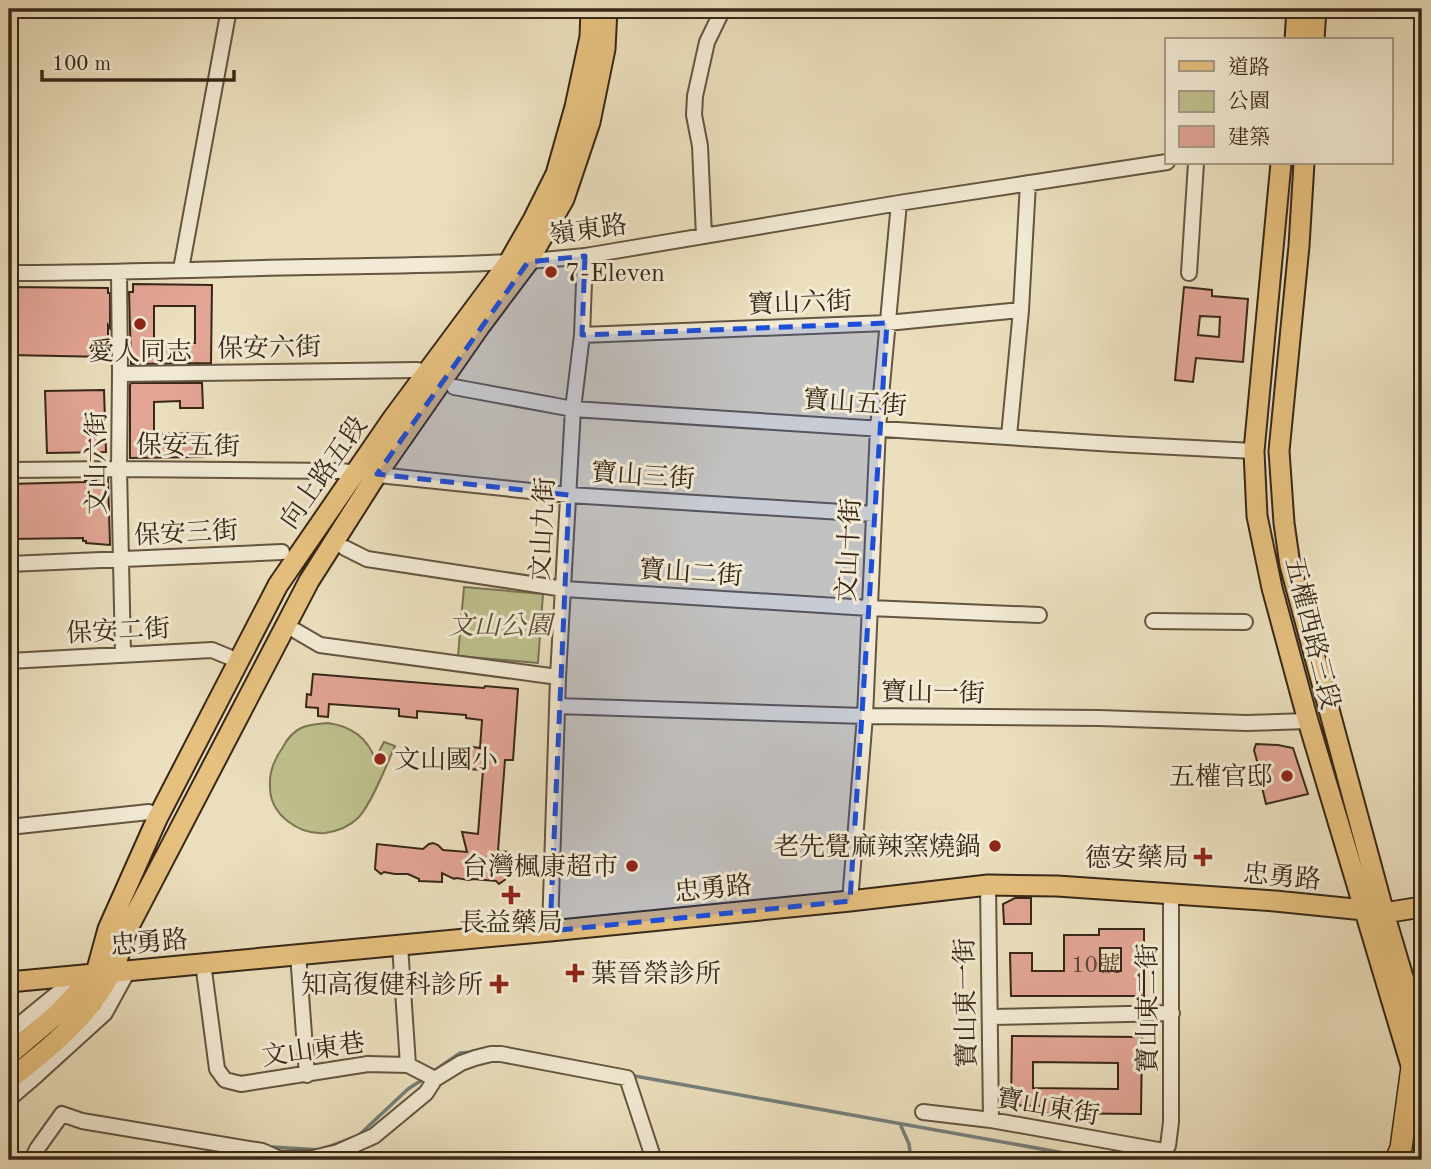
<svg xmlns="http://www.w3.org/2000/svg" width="1431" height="1169" font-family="'Old Standard TT','Noto Serif TC',serif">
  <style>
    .green { fill: #bec08d; stroke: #7a7452; stroke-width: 2 }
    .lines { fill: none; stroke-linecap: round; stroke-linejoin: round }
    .stream { stroke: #757f7b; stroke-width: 3.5 }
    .building { fill: #e3a596; stroke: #372718; stroke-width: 2; fill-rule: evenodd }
    .minor-casing { stroke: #645541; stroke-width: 18 }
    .major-casing { stroke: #372718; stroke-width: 23 }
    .highway-casing { stroke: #372718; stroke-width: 24 }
    .minor { stroke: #f2ead4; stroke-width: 14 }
    .major { stroke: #e6c07e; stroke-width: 19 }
    .highway { stroke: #e6c07e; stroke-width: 21 }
    .marked { fill: #1d4ed8; fill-opacity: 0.2; stroke: #1d4ed8; stroke-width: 5; stroke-dasharray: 14 9; stroke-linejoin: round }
    .poi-dot { fill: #8f2418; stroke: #f2ead4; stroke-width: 2.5 }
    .labels { text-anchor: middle; stroke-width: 6; stroke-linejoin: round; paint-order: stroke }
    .number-label { font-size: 23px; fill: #624638 }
    .street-label { font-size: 26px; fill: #372718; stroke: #f2ead4 }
    .poi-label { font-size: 26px; fill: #372718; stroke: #f2ead4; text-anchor: end }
    .park-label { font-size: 26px; font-style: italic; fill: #594d35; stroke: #f2ead4 }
  </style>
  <rect width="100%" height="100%" fill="#ebdfbd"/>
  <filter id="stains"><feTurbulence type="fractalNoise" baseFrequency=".00286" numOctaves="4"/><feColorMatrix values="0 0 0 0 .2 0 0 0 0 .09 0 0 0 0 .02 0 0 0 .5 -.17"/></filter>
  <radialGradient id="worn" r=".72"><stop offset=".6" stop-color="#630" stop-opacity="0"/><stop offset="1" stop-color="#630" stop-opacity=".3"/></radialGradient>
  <path class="green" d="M464 587 543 594 538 663 458 656Z
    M328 723C350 726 367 737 375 759L384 742 395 746C387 764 371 805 358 818 349 827 338 831 325 833 299 835 270 815 270 787 269 773 275 758 283 747 287 739 293 732 301 728 310 724 319 724 328 723Z"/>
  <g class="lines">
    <path class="stream" d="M431 1073 460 1053 473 1052
      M629 1075 1103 1160
      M901 1126 909 1144 911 1160
      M273 1147 320 1150 358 1136 408 1089 425 1078"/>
  </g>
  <path class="building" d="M133 284 212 285 211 363 131 364 129 292H133ZM154 306H195V343H154Z
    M9 287 108 288V293H110V328L108 325V357L9 355Z
    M1184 287 1212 290V296L1248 299 1243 362 1196 358 1193 382 1175 380ZM1200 316 1220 317 1219 337 1198 335Z
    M131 383H202L203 408H180V401L154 402V434L203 433V457L130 458V385Z
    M104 390 106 452 47 453 45 391Z
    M96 479H108L110 545 86 543V541H83V538L9 539V484L85 482V481H96Z
    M313 674 484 688 485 686 518 689 513 760H505L498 851 508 852 506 879 499 884 496 881 473 879 469 880 456 878 454 879 442 873V882L419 881V879L408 874H395L384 872 381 874 375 869 377 844 423 849 429 844 433 843 438 845 443 850 467 852 462 832 478 834 483 770 467 769 464 757 466 746 480 748 482 720 466 718V715L417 711V718L399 716V709L329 704 328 717 318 716V708L306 707 307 694 311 695Z
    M1256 744 1278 745 1293 748 1308 794 1266 804 1261 783H1263L1254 750Z
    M1015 898H1031V924H1004L1003 904Z
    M1099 929H1144V996H1011L1010 953H1032V971H1064V935H1099ZM1100 948H1121V971H1100Z
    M1012 1036 1142 1037 1141 1114 1041 1113V1106L1011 1105ZM1033 1062 1118 1063V1089L1033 1088Z"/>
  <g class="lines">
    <defs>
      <path id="minor" d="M704 236 700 146 694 115 695 96 707 42 723 9
        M181 269 229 9
        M9 273C108 273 208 269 308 267 400 265 493 266 585 256L899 203 1167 162
        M119 273 120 374 119 469 123 654
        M1189 273 1196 163
        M582 335 887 323 1021 310
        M120 374 418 370
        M454 387 573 409 1114 444 1254 451
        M1009 436 1021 310 1028 183
        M9 470 119 469 340 471 569 495 874 514
        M345 548 367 559 564 589 869 608 1039 615
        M9 564 282 552
        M1153 621 1245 622
        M296 631 320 645 558 677
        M9 661 212 650 229 657
        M557 706 865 716 1099 718 1246 723 1308 721
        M9 827 149 812
        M988 885 991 1120
        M850 901 865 716 878 428 899 203
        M550 931 558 677 573 409 582 335 585 256
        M400 945 408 1065 435 1079
        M298 954 307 1075
        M203 963 217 1069 225 1080 241 1084 368 1064 408 1065
        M991 1017 1172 1013
        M9 1033 58 993 77 975
        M9 1099 29 1082 105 1013 128 971
        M923 1112 991 1120 1164 1151 1168 1146 1171 1122V893
        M32 1160 37 1149 62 1114 82 1121 262 1151 280 1159 313 1158 338 1152 374 1136 426 1093 435 1079 461 1063 475 1058 491 1054H501L627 1078 654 1160"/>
      <path id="major" d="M1295 40 1297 9
        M1314 40 1316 9
        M1281 163 1254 451 1257 516 1272 588 1308 721 1422 1102
        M1304 163 1299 246 1279 451 1284 523 1290 565 1384 913 1422 1041
        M9 982 550 931 850 901 988 885 1057 886 1275 901 1364 910 1384 913 1422 907
        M9 1055 55 1016 96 973 108 929 157 819 278 585 393 418 509 262 533 220 556 174 575 107 590 37 591 9
        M9 1080C48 1049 88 1018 111 973 118 961 122 946 126 932L309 581 377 474 480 326 528 262 564 199 590 122 605 49 607 9"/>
      <path id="highway" d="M1415 1015 1422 1030
        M1396 1160 1401 1148 1412 1067"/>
    </defs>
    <use href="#minor" class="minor-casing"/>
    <use href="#major" class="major-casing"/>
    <use href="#highway" class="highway-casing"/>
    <use href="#minor" class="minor"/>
    <use href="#major" class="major"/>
    <use href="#highway" class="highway"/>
  </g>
  <path class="marked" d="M585 256 582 335 887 323 850 901 550 931 569 495 377 474 528 262Z"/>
  <g class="poi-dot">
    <circle cx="551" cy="272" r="7"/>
    <circle cx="140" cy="324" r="7"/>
    <circle cx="380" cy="759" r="7"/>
    <circle cx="1287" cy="776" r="7"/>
    <circle cx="995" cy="846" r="7"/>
    <path d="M1199.5 846.5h7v7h7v7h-7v7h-7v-7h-7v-7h7z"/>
    <circle cx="632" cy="866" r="7"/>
    <path d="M507.5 884.5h7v7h7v7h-7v7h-7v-7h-7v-7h7z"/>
    <path d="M571.5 962.5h7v7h7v7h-7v7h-7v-7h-7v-7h7z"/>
    <path d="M495.5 973.5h7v7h7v7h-7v7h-7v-7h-7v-7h7z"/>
  </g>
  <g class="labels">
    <g class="number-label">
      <text x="1096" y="972">10號</text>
    </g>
    <g class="street-label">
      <text transform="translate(588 229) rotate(-8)" y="9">嶺東路</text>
      <text transform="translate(800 302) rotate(-2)" y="9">寶山六街</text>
      <text transform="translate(269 347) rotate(-1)" y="9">保安六街</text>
      <text transform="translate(855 402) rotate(4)" y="9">寶山五街</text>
      <text transform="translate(188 445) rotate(1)" y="9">保安五街</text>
      <text transform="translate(96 463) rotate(-90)" y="9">文山六街</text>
      <text transform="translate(323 472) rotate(-55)" y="9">向上路五段</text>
      <text transform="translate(643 475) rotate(4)" y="9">寶山三街</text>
      <text transform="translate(542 529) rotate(-87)" y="9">文山九街</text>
      <text transform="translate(186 532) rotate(-3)" y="9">保安三街</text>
      <text transform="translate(848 550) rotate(-87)" y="9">文山十街</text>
      <text transform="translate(691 572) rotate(4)" y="9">寶山二街</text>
      <text transform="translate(118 630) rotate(-3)" y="9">保安二街</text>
      <text transform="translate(1313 633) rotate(76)" y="9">五權西路三段</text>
      <text transform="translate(933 692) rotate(1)" y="9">寶山一街</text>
      <text transform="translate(1282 876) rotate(5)" y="9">忠勇路</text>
      <text transform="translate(713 888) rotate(-6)" y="9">忠勇路</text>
      <text transform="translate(149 942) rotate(-5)" y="9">忠勇路</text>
      <text transform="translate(965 1003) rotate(-91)" y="9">寶山東一街</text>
      <text transform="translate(1147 1008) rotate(-90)" y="9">寶山東二街</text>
      <text transform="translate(313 1049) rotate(-8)" y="9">文山東巷</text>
      <text transform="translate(1048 1106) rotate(10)" y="9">寶山東街</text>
    </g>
    <g class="poi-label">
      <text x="565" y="281" text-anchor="start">7-Eleven</text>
      <text x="140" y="360" text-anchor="middle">愛人同志</text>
      <text x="394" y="768" text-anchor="start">文山國小</text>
      <text x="1273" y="785">五權官邸</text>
      <text x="981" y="855">老先覺麻辣窯燒鍋</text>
      <text x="1189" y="866">德安藥局</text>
      <text x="618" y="875">台灣楓康超市</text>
      <text x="511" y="931" text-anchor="middle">長益藥局</text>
      <text x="591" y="982" text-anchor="start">葉晉榮診所</text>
      <text x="483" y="993">知高復健科診所</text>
    </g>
    <g class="park-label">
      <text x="500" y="634">文山公園</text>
    </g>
  </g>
  <rect width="1431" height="1169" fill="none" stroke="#ebdfbd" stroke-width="35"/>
  <rect x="10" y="10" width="1410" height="1148" fill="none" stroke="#372718" stroke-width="3.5"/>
  <rect x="18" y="18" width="1396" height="1134" fill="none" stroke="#372718" stroke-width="2"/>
  <rect x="1165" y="38" width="228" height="126" fill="#f2ead4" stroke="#a79c89" stroke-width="2"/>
  <rect x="1179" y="61" width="35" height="10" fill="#e6c07e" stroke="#a79c89" stroke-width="2"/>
  <text x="1228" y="74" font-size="21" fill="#372718">道路</text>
  <rect x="1179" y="91" width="35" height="21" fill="#bec08d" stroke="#a79c89" stroke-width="2"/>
  <text x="1228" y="108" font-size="21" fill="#372718">公園</text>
  <rect x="1179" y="126" width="35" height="21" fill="#e3a596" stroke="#a79c89" stroke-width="2"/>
  <text x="1228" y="144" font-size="21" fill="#372718">建築</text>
  <path d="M42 70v10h192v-10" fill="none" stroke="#372718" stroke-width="3.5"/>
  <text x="52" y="70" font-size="21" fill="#372718" stroke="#f2ead4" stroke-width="5" paint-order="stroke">100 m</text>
  <rect width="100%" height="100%" filter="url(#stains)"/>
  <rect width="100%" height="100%" fill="url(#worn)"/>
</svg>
